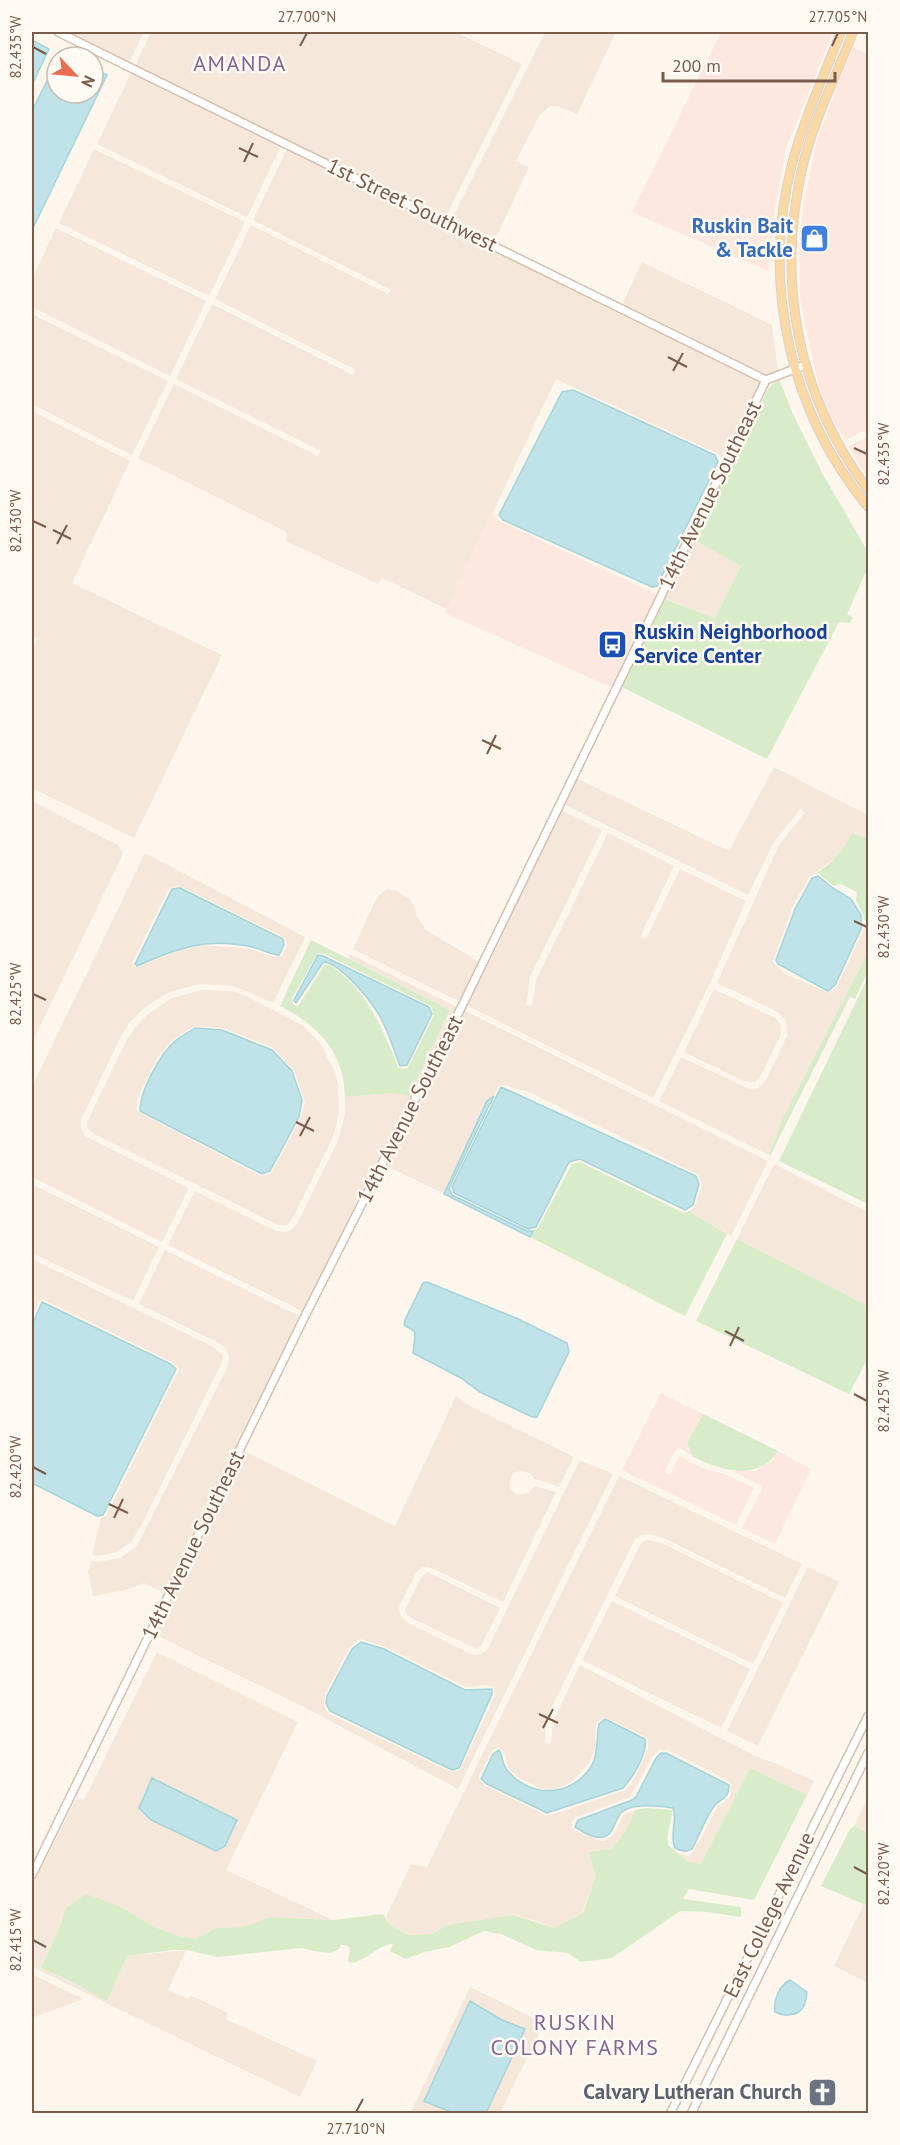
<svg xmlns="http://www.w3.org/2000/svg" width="900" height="2145" font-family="'PT Sans',sans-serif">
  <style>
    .residential { fill: #f5e8da; fill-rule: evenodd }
    .commercial { fill: #fde8e0 }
    .green { fill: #d8ecc9; fill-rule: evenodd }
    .water { fill: #bfe3e8; stroke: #a5d3da; stroke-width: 1.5 }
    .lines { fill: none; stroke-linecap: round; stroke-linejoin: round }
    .secondary-casing { stroke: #d6c0b0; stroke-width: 10 }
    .primary-casing { stroke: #dad1cd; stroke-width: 10 }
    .secondary { stroke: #fff; stroke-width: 7 }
    .primary { stroke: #fbd9a5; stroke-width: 8 }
    .ticks { fill: none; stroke: #7a5c4d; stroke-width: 2 }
    .labels { text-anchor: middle; stroke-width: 5; stroke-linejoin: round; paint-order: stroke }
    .street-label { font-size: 21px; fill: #7a5c4d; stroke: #fffaf3 }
    .shop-label { font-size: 21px; font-weight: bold; fill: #366cbe; stroke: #fffaf3; text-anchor: end }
    .transit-label { font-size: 21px; font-weight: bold; fill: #164399; stroke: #fffaf3; text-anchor: start }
    .worship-label { font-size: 21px; font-weight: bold; fill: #5b616d; stroke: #fffaf3; text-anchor: end }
    .neighbourhood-label { font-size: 22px; letter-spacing: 1.5px; fill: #846695; stroke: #fffaf3 }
    .neatline { fill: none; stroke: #7a5c4d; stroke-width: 2 }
    .ticks-label { font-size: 15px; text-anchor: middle; fill: #7a5c4d }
  </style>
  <rect width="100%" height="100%" fill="#fdf6ec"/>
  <path class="residential" d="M65 32H144L129 63Z
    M151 32H455L522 64 445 218 135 66Z
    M545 32H616L577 114 558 106H550L539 116 516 161 529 167 494 242 451 221Z
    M132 71 282 144 247 217 97 144Z
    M288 147 441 222 594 302 761 381 723 459 716 453 556 379 447 609 382 578 378 584 286 541 287 532 138 458 174 384 318 456 321 451 176 379 212 304 353 375 356 370 215 299 251 225 388 294 391 290 253 220Z
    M94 149 245 222 209 296 59 223Z
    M56 228 206 301 170 376 32 307V279Z
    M642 262 772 325 778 371 766 376 622 305Z
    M32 314 168 381 132 455 32 404Z
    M32 411 130 461 72 583 222 655 134 838 32 788V650L38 639 32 634Z
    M692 539 741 566 715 618 664 598Z
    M774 767 868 815V839L852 833 847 845 834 859 809 877 792 908 773 962 785 974 830 993 837 986 863 931 868 914V952L781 1122 769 1155 659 1101 681 1057 749 1089 758 1088 766 1080 787 1036 786 1021 778 1012 717 983 779 845 805 812 800 809 774 842 748 895 563 804 576 778 729 851Z
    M32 801 118 845 123 854 32 1043Z
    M561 810 602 830 530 977 526 1005 532 1006 536 980 608 833 674 866 640 937 646 939 680 869 746 901 710 983 653 1098 466 1005Z
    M145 853 305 937 273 1003 234 986 200 984 169 992 143 1009 130 1022 120 1038 81 1120V1128L85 1136 189 1188 162 1242 32 1177V1087ZM179 886 284 937 287 945 282 956 274 957 251 949 204 945 180 950 135 968 132 963 169 888Z
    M387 889 397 891 411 900 416 911V915L426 930 478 961 460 1002 353 949 377 897Z
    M350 954 457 1007 379 1162H377L304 1312 168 1245 195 1191 276 1231 285 1232 291 1230 297 1224 338 1141 345 1114V1097L393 1093 450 1010 348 959Z
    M714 989 775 1018 780 1023 781 1034 760 1077 755 1082 744 1081 684 1052Z
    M202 990 233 991 246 996 304 1026 321 1045 335 1072 338 1084 339 1112 336 1126 332 1139 291 1221 287 1225H278L94 1134 87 1128V1122L126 1041 136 1026 148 1014 172 998ZM195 1026 223 1028 272 1047 294 1071 305 1101 301 1117 272 1173 261 1176 137 1111V1099L157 1059 173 1039Z
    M463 1010 768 1161 731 1236 689 1211 695 1206 702 1185 699 1175 531 1093 505 1085H499L494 1096 487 1101 444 1194 385 1165Z
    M774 1164 868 1212V1306L737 1239Z
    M32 1184 159 1247 133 1301 32 1253Z
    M165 1250 301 1317 165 1593 144 1583 126 1590 93 1596 88 1572 91 1561 99 1562 120 1558 137 1546 228 1366 229 1355 225 1348 217 1342 139 1304Z
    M32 1259 214 1347 223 1356 221 1364 142 1524 131 1542 117 1552 98 1556 92 1555 101 1518 106 1516 179 1369 172 1362 43 1299 40 1301 32 1318Z
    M456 1396 470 1406 574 1457 559 1487 543 1481 534 1479 531 1474 523 1471 515 1472 510 1478V1489L518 1495 529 1493 534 1486 556 1492 503 1602 429 1567H422L416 1573 399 1607 400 1615 408 1623 473 1655 481 1654 487 1650 580 1460 613 1474 458 1789 306 1708 158 1636 156 1633 244 1451 395 1526ZM360 1639 385 1647 466 1687 487 1685 494 1688 495 1696 460 1770 451 1772 328 1713 324 1707 325 1695 349 1648Z
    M619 1476 802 1564 785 1598 666 1539 649 1534 641 1535 634 1541 546 1719 545 1743 551 1744 553 1721 580 1665 757 1757 775 1763 814 1781 807 1795 750 1768 701 1864 688 1862 675 1852 689 1857 699 1842 718 1806 726 1801 730 1796 731 1784 727 1780 667 1750H660L653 1756 630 1797 577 1817 571 1823 572 1828 576 1831 601 1841H605L614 1834 623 1815 635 1810 627 1829 611 1849 588 1852 596 1875 582 1913 554 1928 537 1921 513 1915 447 1925 432 1934 409 1935 390 1925 386 1917 411 1864 427 1867ZM604 1717 648 1738V1750L631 1784 625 1790 551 1815H545L486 1786 479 1780V1775L493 1750 499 1747 504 1753 509 1769 519 1778 540 1788 553 1789 561 1787 573 1781 589 1763 595 1748 596 1723Z
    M645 1540H649L664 1544 783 1603 753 1664 615 1596 640 1545Z
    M808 1567 839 1582 758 1746 727 1731Z
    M428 1572 500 1608 481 1646 477 1649 411 1618 406 1613 405 1609 422 1576Z
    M612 1601 750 1669 721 1728 582 1660Z
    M157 1652 298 1722 226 1870 333 1920 270 1917 243 1927 216 1928 196 1939 179 1936 154 1927 123 1908H66L58 1931 41 1968 70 1981 115 1983 127 1956 186 1950 168 1990 188 1999 190 1995 228 2013 226 2019 317 2061 300 2097 32 1967V1886L77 1798 84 1800Z
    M868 1797V1833L854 1826Z
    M868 1895V1983L834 1966Z
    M32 1974 83 1999 32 2018Z
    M470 1987 544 2023 500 2113H486L525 2029 502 2020 470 2001 425 2100 453 2113 410 2114Z"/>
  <path class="commercial" d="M721 32H833L786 148 775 209 768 271 632 212Z
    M853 47 868 55V431L861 432 845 440 830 415 819 386 800 300 799 250 804 202 817 140Z
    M868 437V478L848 446Z
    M491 512 500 521 658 595 613 688 445 613Z
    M661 1393 703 1414 687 1443 693 1457 681 1448 676 1449 664 1472 670 1475 680 1455 688 1461 704 1469 725 1474 754 1488 736 1525 622 1470Z
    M778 1451 811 1469 775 1544 742 1528 762 1489 760 1485 732 1471H755L771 1462Z"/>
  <path class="green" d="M779 378 792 412 822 473 868 552V567L847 614 853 617 850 623 839 622 767 759 622 687 665 599 715 618 741 566 692 539 768 389Z
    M852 833 868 839V914L865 922 863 914 856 901 857 892 841 884 834 886 819 874H815C831 864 844 851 852 833Z
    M311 940 450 1010 409 1096 393 1093 345 1097C344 1052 318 1025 280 1006ZM318 953 324 954 431 1006 434 1015 408 1068 403 1069 398 1067C383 1029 365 986 328 964L324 966 298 1006 294 1005 292 998Z
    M868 952V971L855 999 850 997 770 1156 769 1155 781 1122Z
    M868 977V1204L779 1161Z
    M580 1162 684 1213 689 1211 727 1234 685 1316 530 1237 533 1231 538 1228 572 1164Z
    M737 1239 868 1306V1358L849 1394 696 1321Z
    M703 1414 778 1451C758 1483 722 1470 693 1457L687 1443Z
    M750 1768 807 1795 754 1900 689 1889 683 1899 741 1907V1917L707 1912 680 1911 612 1958 581 1962 568 1953 536 1950 501 1934 484 1931 449 1947 424 1952 406 1959 390 1951 393 1944C378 1944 361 1966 348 1962L350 1948 346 1945H341L339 1949 330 1953 319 1952 302 1948 217 1957 187 1950H172L127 1956 107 2001 70 1981 41 1968 58 1931 66 1908 86 1894 123 1908 154 1927 179 1936 196 1939 216 1928 243 1927 270 1917 333 1920 383 1914 390 1925 409 1935 432 1934 447 1925 513 1915 554 1928 583 1913 596 1875 588 1852 611 1849 627 1829 635 1810 648 1808 672 1810C672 1823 666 1833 668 1845L688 1862 701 1864Z
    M854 1826 868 1833V1906L821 1886 850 1829Z"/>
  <path class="water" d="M32 40 49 49 32 85Z
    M57 61V93H93V68L107 75 32 230V111Z
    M573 390 715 455 718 462 657 586 652 587 503 520 499 515 562 392Z
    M818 876 833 888 851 899 861 915V929L835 985 828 991 778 964 776 960 795 909 812 878Z
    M180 888 283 939 284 945 279 955C270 954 261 949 252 947 204 937 179 948 137 966L135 964 172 889Z
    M318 955 323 956 429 1007 432 1014 407 1065 400 1066C393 1048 388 1029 378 1013 369 999 341 964 324 962L322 964 296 1003 294 1000Z
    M195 1028 222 1030 272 1050 292 1071 302 1100 299 1117 270 1171 262 1174 140 1111C140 1091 160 1054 175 1041 181 1036 189 1032 195 1028Z
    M501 1087 696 1176 699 1184 693 1205 685 1210 580 1159 569 1162 536 1227 528 1229 454 1193 452 1187Z
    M494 1096 449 1188 452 1195 527 1231H533L530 1237 444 1194 487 1101Z
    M427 1282 516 1318 567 1343 569 1352 537 1417H532L480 1392 461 1378 413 1353 415 1336 414 1331 404 1325 405 1320 423 1283Z
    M42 1302 171 1364 176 1369 103 1515 97 1516 32 1483V1325Z
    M361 1642 384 1649 465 1690 492 1689V1694L459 1768 452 1770 330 1711 326 1703 327 1696 352 1649Z
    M605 1719 645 1739C648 1753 633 1777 623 1788L547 1813 487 1784 481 1779 493 1754 499 1750C503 1756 502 1765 508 1771 531 1799 573 1797 592 1765 599 1752 596 1737 599 1724Z
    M661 1753H666L729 1785C728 1800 724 1796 716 1804 707 1813 699 1837 692 1849 686 1853 681 1851 675 1848 669 1834 678 1820 673 1808 660 1806 631 1802 621 1813 617 1817 615 1825 612 1830 604 1845 586 1834 575 1827L578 1820 632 1800 636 1797 656 1758Z
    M152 1778 237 1820 225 1846 216 1851 151 1820 139 1808Z
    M790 1980 807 1992C806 2012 794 2020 775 2012 773 2000 779 1986 790 1980Z
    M470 2001 502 2020 525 2029 486 2113H453L424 2101Z"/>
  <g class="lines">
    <defs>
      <path id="secondary" d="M58 32 766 380
        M32 1875 305 1316 462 1006 766 380 805 365
        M670 2114 868 1716
        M691 2114 868 1753"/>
      <path id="primary" d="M841 32C824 75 804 119 792 164 761 284 790 412 868 507
        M853 32C836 77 813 121 802 169 776 284 798 395 868 490"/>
    </defs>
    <use href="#secondary" class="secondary-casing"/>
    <use href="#primary" class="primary-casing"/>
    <use href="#secondary" class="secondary"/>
    <use href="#primary" class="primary"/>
  </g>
  <path class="ticks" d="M300 46 307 33M832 46 838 33M33 47 46 54M239 148 258 157M244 162 253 143M668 357 687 367M673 371 683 353M854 448 867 454M33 521 46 527M53 530 71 539M57 544 67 525M482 740 501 749M487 754 496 735M854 921 867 927M33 994 46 1000M296 1122 314 1131M300 1136 310 1117M725 1331 744 1341M730 1346 739 1327M854 1394 867 1401M33 1467 46 1474M109 1504 128 1513M114 1518 123 1499M539 1714 558 1723M543 1728 553 1709M854 1867 867 1874M33 1940 46 1947M356 2112 363 2099"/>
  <defs>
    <symbol id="shop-square" viewBox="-11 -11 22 22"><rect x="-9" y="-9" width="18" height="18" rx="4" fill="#3f7fe0" stroke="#fffaf3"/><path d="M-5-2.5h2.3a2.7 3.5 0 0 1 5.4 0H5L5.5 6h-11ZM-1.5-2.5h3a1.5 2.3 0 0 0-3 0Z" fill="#fff"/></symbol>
    <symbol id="bus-square" viewBox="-11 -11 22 22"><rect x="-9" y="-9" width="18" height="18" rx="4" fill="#1a4fb4" stroke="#fffaf3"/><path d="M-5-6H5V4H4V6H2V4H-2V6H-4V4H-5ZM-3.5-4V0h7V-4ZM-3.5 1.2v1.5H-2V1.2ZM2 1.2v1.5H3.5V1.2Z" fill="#fff"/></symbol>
    <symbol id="church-square" viewBox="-11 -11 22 22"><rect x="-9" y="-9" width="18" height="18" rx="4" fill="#6b7280" stroke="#fffaf3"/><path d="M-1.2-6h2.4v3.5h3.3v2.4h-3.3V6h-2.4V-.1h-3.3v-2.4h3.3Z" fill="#fff"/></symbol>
  </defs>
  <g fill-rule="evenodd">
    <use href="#shop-square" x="798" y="222" width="33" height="33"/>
    <use href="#bus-square" x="596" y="628" width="33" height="33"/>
    <use href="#church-square" x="806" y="2076" width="33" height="33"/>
  </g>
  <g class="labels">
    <g class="street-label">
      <text transform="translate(412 205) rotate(26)" y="7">1st Street Southwest</text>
      <text transform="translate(710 495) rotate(-64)" y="7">14th Avenue Southeast</text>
      <text transform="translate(410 1109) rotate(-63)" y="7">14th Avenue Southeast</text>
      <text transform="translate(193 1545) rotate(-64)" y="7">14th Avenue Southeast</text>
      <text transform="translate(769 1915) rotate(-64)" y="7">East College Avenue</text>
    </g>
    <g class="shop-label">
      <text x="793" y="233">Ruskin Bait<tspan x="793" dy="24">&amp; Tackle</tspan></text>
    </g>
    <g class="transit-label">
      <text x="634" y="639">Ruskin Neighborhood<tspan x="634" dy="24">Service Center</tspan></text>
    </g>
    <g class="worship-label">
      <text x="802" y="2099">Calvary Lutheran Church</text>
    </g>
    <g class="neighbourhood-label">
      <text x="240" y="71">AMANDA</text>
      <text x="575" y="2030">RUSKIN<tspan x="575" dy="25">COLONY FARMS</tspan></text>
    </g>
  </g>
  <rect width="900" height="2145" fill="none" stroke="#fffaf3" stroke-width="66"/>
  <g transform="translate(75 75) rotate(116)"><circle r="28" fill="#fffaf3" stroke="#cabbb1" stroke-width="1.5"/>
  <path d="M0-4.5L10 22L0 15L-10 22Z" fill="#e76f51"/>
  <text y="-9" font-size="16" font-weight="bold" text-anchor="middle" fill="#7a5c4d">N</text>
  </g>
  <path d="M663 72v9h172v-9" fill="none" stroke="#7a5c4d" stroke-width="3"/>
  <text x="672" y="72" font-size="18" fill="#7a5c4d" stroke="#fffaf3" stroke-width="4.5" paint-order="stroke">200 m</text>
  <rect x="33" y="33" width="834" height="2079" class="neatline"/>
  <g class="ticks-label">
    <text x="307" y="22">27.700°N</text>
    <text x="838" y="22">27.705°N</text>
    <text transform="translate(16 47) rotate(-90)" y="5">82.435°W</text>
    <text transform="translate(884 454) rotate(-90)" y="5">82.435°W</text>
    <text transform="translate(16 521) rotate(-90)" y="5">82.430°W</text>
    <text transform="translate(884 927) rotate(-90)" y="5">82.430°W</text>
    <text transform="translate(16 994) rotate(-90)" y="5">82.425°W</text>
    <text transform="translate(884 1401) rotate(-90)" y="5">82.425°W</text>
    <text transform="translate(16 1467) rotate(-90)" y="5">82.420°W</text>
    <text transform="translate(884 1874) rotate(-90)" y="5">82.420°W</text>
    <text transform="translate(16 1940) rotate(-90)" y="5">82.415°W</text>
    <text x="356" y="2134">27.710°N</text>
  </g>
</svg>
